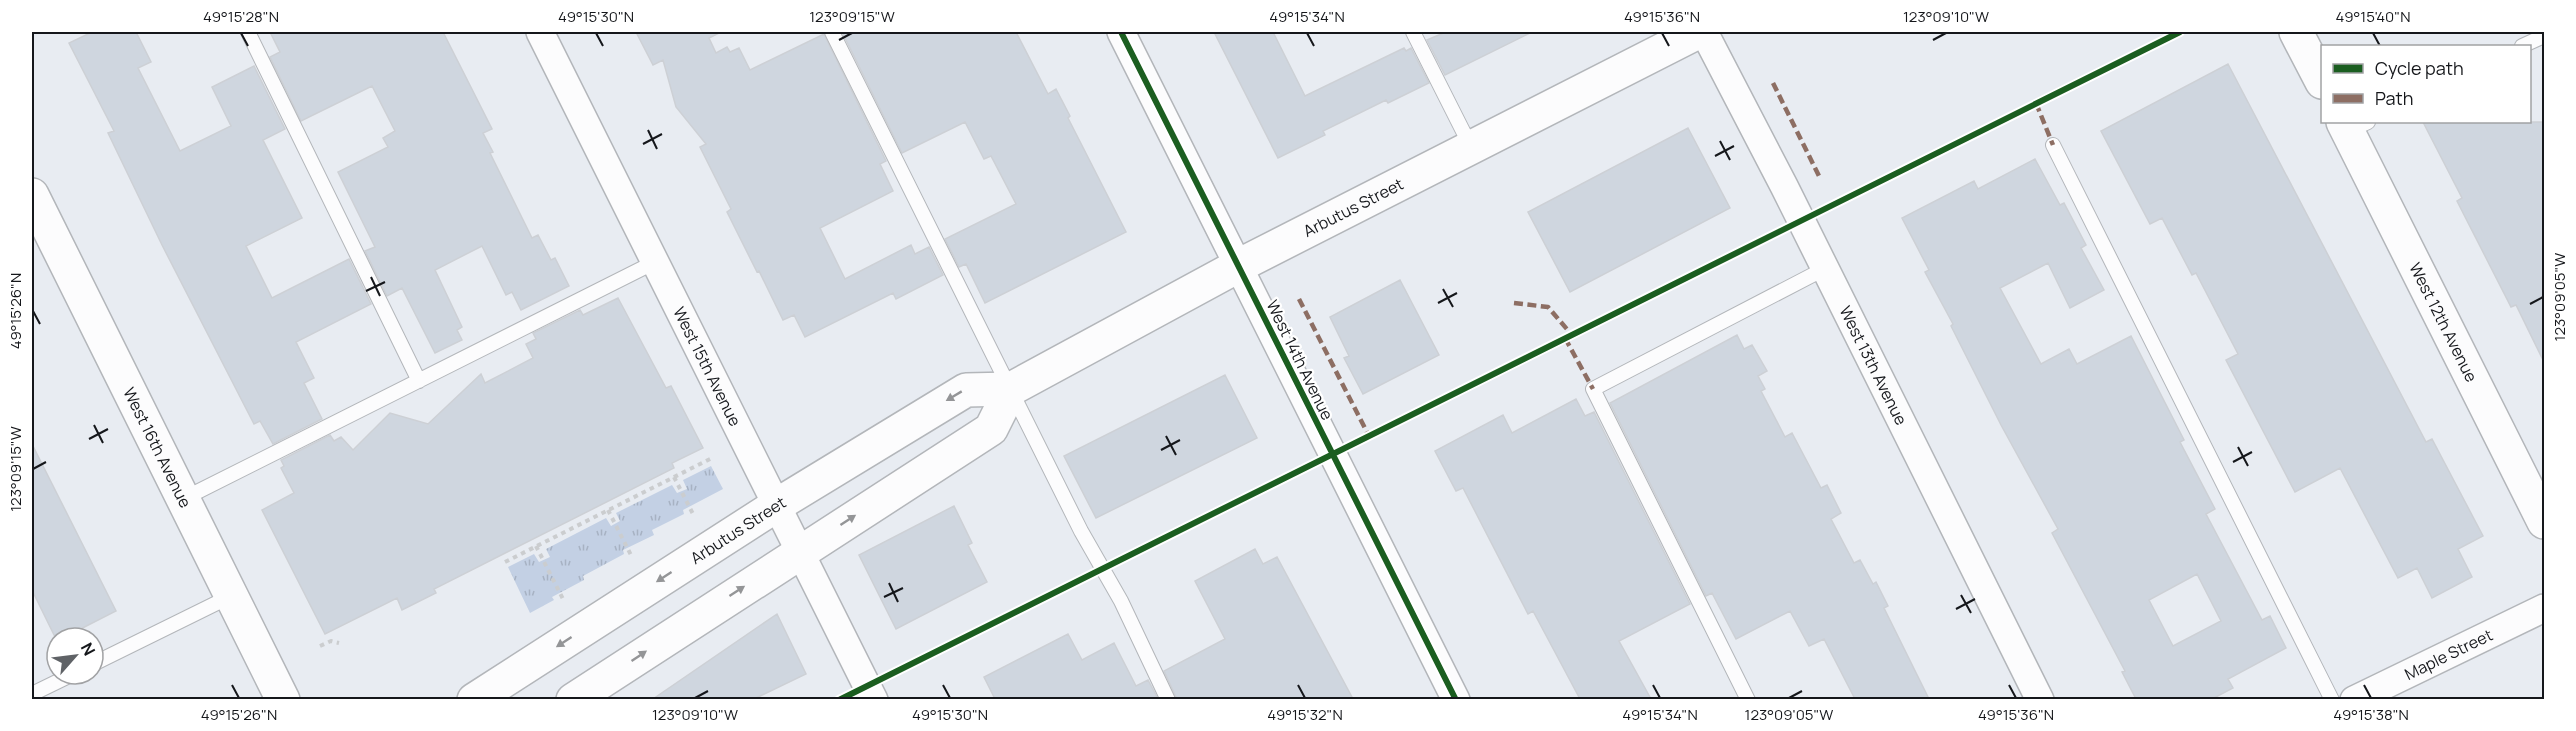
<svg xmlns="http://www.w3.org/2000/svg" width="2576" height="731" font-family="Manrope,sans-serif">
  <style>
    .grass { fill: url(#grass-tufts) }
    .building { fill: #cfd6df; stroke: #cdd0d5; stroke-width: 1.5; fill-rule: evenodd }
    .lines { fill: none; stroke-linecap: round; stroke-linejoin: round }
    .lane-casing { stroke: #b3b6ba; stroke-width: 16 }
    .street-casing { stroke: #b3b6ba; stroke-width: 30 }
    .secondary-casing { stroke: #b3b6ba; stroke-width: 36 }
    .path { stroke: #cbcdcf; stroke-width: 4; stroke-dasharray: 4.5 4.5; stroke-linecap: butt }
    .lane { stroke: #fcfcfd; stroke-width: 14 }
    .street { stroke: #fcfcfd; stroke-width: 27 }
    .secondary { stroke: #fcfcfd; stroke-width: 33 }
    .quiet { stroke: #8d6e63; stroke-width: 4.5; stroke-dasharray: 9 4.5; stroke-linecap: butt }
    .cycleway-casing { stroke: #fff; stroke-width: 10 }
    .cycleway { stroke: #1b5e20; stroke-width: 6 }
    .oneway { fill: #949597 }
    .ticks { fill: none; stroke: #15171b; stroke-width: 2 }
    .labels { text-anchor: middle; stroke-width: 4.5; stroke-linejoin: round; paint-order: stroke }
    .street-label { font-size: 16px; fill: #15171b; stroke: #fff }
    .neatline { fill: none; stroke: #15171b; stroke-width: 2 }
    .ticks-label { font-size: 15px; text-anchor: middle; fill: #15171b }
  </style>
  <defs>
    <pattern id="grass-tufts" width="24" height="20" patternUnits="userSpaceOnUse" patternTransform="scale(1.5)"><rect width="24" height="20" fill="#c3d0e4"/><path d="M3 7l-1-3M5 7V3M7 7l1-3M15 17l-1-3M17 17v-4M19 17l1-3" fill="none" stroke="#a7b2c3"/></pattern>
  </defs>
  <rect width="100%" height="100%" fill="#e8ecf2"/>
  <path class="grass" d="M711 466 723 489 683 510 684 514 652 530 654 535 623 550 624 554 583 576 584 580 552 597 554 600 530 613 508 567 534 554 539 562 550 557 546 549 606 518 611 526 620 521 616 513 672 485 677 493 687 489 683 480Z"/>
  <path class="building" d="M92 32H136L151 62 138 68 180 151 231 126 212 87 254 66 285 129 263 140 302 218 246 246 272 298 349 259 371 304 296 342 314 378 304 383 322 419 273 444 260 421 254 424 162 245 108 133 114 131 69 43Z
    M270 32H443L492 129 483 133 493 152 490 153 532 238 538 235 551 260 555 258 569 286 521 310 512 292 506 295 482 246 435 270 462 327 457 330 462 340 435 353 402 288 387 296 365 251 375 247 338 172 388 147 383 138 395 131 372 86 301 121 270 57 280 52Z
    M636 32H721L709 38 716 53 727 47 730 52 739 48 750 70 824 34 886 161 880 164 893 191 820 228 845 279 911 245 915 254 929 247 943 275 896 299 893 293 805 337 794 315 783 320 759 271 757 272 727 212 731 209 700 147 706 144 676 107 663 60 653 65Z
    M842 32H1016L1048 94 1056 89 1070 116 1068 118 1126 232 985 303 966 264 959 267 945 239 1016 204 991 156 984 159 965 122 902 153Z
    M1214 32H1273L1305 96 1404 48 1406 51 1411 48 1429 83 1388 103 1386 100 1323 131 1325 135 1278 158Z
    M1446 32H1532L1445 75 1427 40Z
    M2228 64 2426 442 2432 439 2483 536 2458 549 2472 577 2432 598 2417 568 2398 578 2340 468 2295 492 2226 360 2238 354 2196 273 2192 275 2162 218 2150 224 2101 131Z
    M2423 122H2544V362L2516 305 2511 307 2457 201 2462 198Z
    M1688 128 1730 208 1570 292 1528 212Z
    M2035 159 2060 205 2064 203 2086 245 2081 248 2104 290 2070 308 2048 263 2000 288 2041 364 2069 349 2077 364 2131 336 2184 440 2180 442 2215 509 2206 514 2262 620 2270 616 2286 648 2228 679 2233 688 2212 699H2136L2122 672 2125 671 2052 533 2058 529 2001 425 1951 326 1953 324 1925 272 1929 270 1902 218 1974 181 1978 189ZM2197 574 2221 621 2173 646 2149 600Z
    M1400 280 1439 355 1363 394 1344 358 1349 356 1330 317Z
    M618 298 666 388 671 386 703 448 672 463 674 468 434 589 436 593 402 610 397 598 325 634 262 510 294 493 281 468 284 466 281 460 330 435 334 441 341 437 353 450 390 413 428 424 481 374 485 383 533 358 526 344 536 339 533 333 580 310 583 315Z
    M1737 335 1744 349 1752 345 1767 371 1758 376 1765 389 1761 391 1785 437 1792 433 1821 488 1827 485 1841 513 1831 519 1854 563 1860 560 1873 584 1876 582 1888 606 1884 608 1929 699H1855L1824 639 1809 646 1790 611 1736 639 1712 593 1706 596 1610 403Z
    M1225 375 1257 438 1096 518 1064 456Z
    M1576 399 1585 416 1594 412 1690 604 1619 641 1651 699H1580L1533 611 1528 614 1463 488 1456 491 1435 451 1503 415 1512 433Z
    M32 444 116 611 63 638H57V641L32 590Z
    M954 506 972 543 968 545 987 582 896 629 859 555Z
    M1255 549 1263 564 1277 557 1353 699H1177L1164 671 1225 639 1195 581Z
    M777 614 806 674 754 699H653Z
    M1068 634 1082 660 1114 643 1136 686 1148 680 1158 699H995L984 677Z"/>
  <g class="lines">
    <defs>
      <path id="lane" d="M248 32 419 381
        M832 32 1081 531 1121 601 1168 700
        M1413 32 1471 147
        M2522 46 2544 36
        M2348 131 2368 122
        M2053 145 2332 700
        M183 499 655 262
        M93 664 231 596
        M32 694 73 674
        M1748 700 1593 389 1824 269"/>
      <g id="street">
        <path id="s1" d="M540 32 874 700"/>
        <path d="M1121 32 1456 700"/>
        <path id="s2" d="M1704 32 1784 186 2040 700"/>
        <path id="s3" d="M2354 700 2544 608"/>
      </g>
      <g id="secondary">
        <path d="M2296 32 2322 82"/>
        <path id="s4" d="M2343 122 2544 522"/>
        <path id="s5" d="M32 195 283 700"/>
        <path id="s6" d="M474 700 777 505 966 390 1011 389 1238 266 1698 32"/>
        <path d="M573 700 991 429 1011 389"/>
      </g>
    </defs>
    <use href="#lane" class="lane-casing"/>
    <use href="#street" class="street-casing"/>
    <use href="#secondary" class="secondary-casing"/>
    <path class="path" d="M674 477 694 516
      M608 510 632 557
      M536 546 564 601
      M505 562 714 457
      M320 646 331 641 339 643"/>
    <use href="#lane" class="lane"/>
    <use href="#street" class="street"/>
    <use href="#secondary" class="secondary"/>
    <path class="quiet" d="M1773 83 1820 178
      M2036 103 2053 145
      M1299 299 1369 436
      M1514 303 1548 307 1572 335
      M1565 338 1593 389"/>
    <defs>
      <path id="cycleway" d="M1121 32 1456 700
        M839 700 2180 32"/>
    </defs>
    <use href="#cycleway" class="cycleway-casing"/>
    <use href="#cycleway" class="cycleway"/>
  </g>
  <defs><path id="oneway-solid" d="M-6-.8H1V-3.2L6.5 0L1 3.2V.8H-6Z" transform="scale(1.5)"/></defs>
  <g class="oneway">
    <use href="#oneway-solid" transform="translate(954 396) rotate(149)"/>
    <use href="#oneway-solid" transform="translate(848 520) rotate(-33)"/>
    <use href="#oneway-solid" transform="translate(664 577) rotate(147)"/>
    <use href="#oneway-solid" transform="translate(737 591) rotate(-33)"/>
    <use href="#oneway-solid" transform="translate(564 642) rotate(147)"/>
    <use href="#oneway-solid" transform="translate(639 656) rotate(-34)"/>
  </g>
  <path class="ticks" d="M241 33 248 46M596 33 603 46M1307 33 1314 46M1662 33 1669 46M2373 33 2380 46M839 40 852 33M1933 40 1946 33M648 130 657 149M1720 141 1730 160M643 144 662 134M1715 156 1734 146M371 277 380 296M1443 289 1453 307M366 291 385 282M1438 303 1457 293M2530 304 2543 297M33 311 40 324M94 425 103 443M1166 436 1176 455M89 439 108 429M2238 447 2248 466M1161 450 1180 440M2233 462 2252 452M33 469 46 462M889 583 898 602M1961 595 1971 613M884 597 903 588M1956 609 1975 599M232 685 239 698M943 685 950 698M1298 685 1305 698M1653 685 1660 698M2009 685 2016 698M2364 685 2371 698M695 698 708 691M1789 698 1802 691"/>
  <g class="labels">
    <g class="street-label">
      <text dy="6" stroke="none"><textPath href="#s6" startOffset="1014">Arbutus Street</textPath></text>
      <text dy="6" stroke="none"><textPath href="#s4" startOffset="224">West 12th Avenue</textPath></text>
      <text transform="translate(1300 360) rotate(64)" y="6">West 14th Avenue</text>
      <text dy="6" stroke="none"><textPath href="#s2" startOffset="374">West 13th Avenue</textPath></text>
      <text dy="6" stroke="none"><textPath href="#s1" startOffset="374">West 15th Avenue</textPath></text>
      <text dy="6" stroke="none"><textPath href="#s5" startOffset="282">West 16th Avenue</textPath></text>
      <text dy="6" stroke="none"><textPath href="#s6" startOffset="314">Arbutus Street</textPath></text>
      <text dy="6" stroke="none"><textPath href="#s3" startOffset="105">Maple Street</textPath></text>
    </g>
  </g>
  <rect width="2576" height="731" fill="none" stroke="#ffffff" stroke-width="66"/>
  <rect x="2321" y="45" width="210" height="78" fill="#ffffff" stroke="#a1a2a4" stroke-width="1.5"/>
  <rect x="2333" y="64" width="30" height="9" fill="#1b5e20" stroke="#a1a2a4" stroke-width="1.5"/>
  <text x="2375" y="75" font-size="18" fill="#15171b">Cycle path</text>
  <rect x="2333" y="94" width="30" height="9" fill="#8d6e63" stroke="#a1a2a4" stroke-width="1.5"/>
  <text x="2375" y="105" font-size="18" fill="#15171b">Path</text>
  <g transform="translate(75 656) rotate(62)"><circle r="28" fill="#ffffff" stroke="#a1a2a4" stroke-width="1.5"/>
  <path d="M0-4.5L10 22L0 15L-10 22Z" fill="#5f6266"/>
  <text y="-9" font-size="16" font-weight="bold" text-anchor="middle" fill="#15171b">N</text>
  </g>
  <rect x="33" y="33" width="2510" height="665" class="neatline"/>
  <g class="ticks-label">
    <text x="241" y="22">49°15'28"N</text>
    <text x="596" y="22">49°15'30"N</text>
    <text x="852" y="22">123°09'15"W</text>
    <text x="1307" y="22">49°15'34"N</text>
    <text x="1662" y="22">49°15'36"N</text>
    <text x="1946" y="22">123°09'10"W</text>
    <text x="2373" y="22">49°15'40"N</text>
    <text transform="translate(2560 297) rotate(-90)" y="5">123°09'05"W</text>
    <text transform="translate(16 311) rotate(-90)" y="5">49°15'26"N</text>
    <text transform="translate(16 469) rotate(-90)" y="5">123°09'15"W</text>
    <text x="239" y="720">49°15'26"N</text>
    <text x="695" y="720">123°09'10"W</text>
    <text x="950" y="720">49°15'30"N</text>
    <text x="1305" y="720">49°15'32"N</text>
    <text x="1660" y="720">49°15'34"N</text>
    <text x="1789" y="720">123°09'05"W</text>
    <text x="2016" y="720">49°15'36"N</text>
    <text x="2371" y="720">49°15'38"N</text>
  </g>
</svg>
